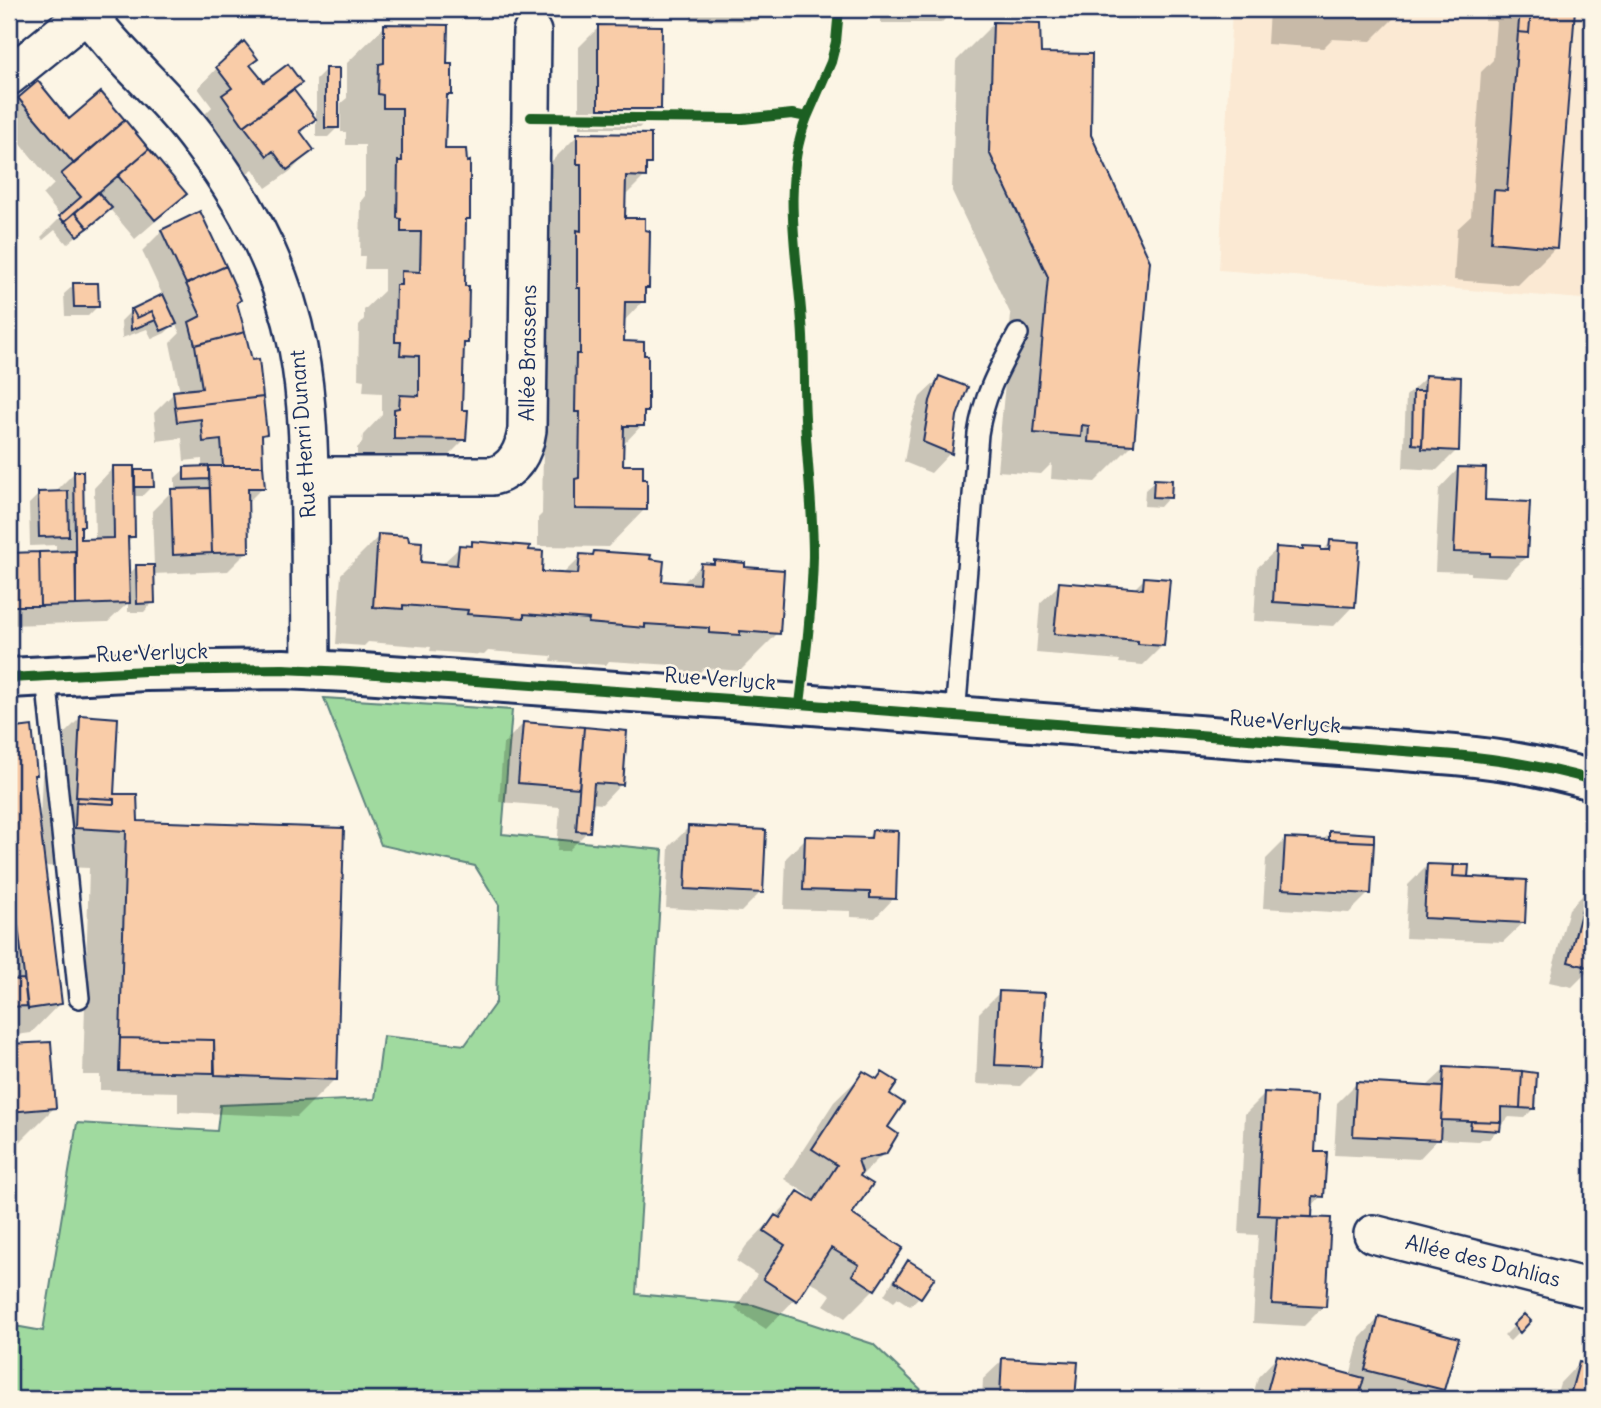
<svg xmlns="http://www.w3.org/2000/svg" width="1601" height="1408" font-family="Delius,sans-serif">
  <style>
    .built { fill: #fbe9d3 }
    .green { fill: #a0da9f; stroke: #5e847e; stroke-width: 2 }
    .shadow { fill: #0003 }
    .building { fill: #f9cca8; stroke: #1b2f5e; stroke-width: 2 }
    .lines { fill: none; stroke-linecap: round; stroke-linejoin: round }
    .lane-casing { stroke: #1b2f5e; stroke-width: 24 }
    .street-casing { stroke: #1b2f5e; stroke-width: 42 }
    .secondary-casing { stroke: #1b2f5e; stroke-width: 44 }
    .lane { stroke: #fcf5e5; stroke-width: 19 }
    .street { stroke: #fcf5e5; stroke-width: 37 }
    .secondary { stroke: #fcf5e5; stroke-width: 38 }
    .cycleway-casing { stroke: #fcf5e5; stroke-width: 15 }
    .cycleway { stroke: #1b5e20; stroke-width: 10 }
    .labels { text-anchor: middle; stroke-width: 5; stroke-linejoin: round; paint-order: stroke }
    .street-label { font-size: 21px; fill: #1b2f5e; stroke: #fcf5e5 }
  </style>
  <rect width="100%" height="100%" fill="#fcf5e5"/>
  <filter id="ink" filterUnits="userSpaceOnUse"><feTurbulence type="fractalNoise" baseFrequency=".0143" numOctaves="2"/><feDisplacementMap in="SourceGraphic" scale="14" xChannelSelector="R" yChannelSelector="G"/><feConvolveMatrix kernelMatrix="1 2 1 2 8 2 1 2 1" color-interpolation-filters="sRGB"/></filter>
  <g filter="url(#ink)">
    <path class="built" d="M1232 9H1592V123L1582 299 1219 270Z"/>
    <path class="green" d="M324 698 512 710 502 834 663 850 636 1294 754 1305 873 1344 931 1399H9V1325L43 1331 77 1123 217 1131 220 1105 375 1099 383 1036 465 1045 496 1002 499 905 475 866 381 845Z"/>
    <path class="shadow" d="M691 9H769L757 21 691 20Z
      M881 9H955L941 23H881Z
      M1269 9H1401L1400 12 1371 41 1332 39 1323 48 1267 44Z
      M1486 9H1574L1556 247 1518 285 1454 280 1457 229 1471 216 1481 72 1493 60 1496 21H1485Z
      M994 23 1039 55 1133 444 1095 482 1051 479 1052 463 1041 474 997 471 1011 315 952 191 956 61Z
      M385 26 446 66 450 95 445 99 444 150 469 219 464 224 466 342 462 347 460 411 465 439 427 477 357 476V448L362 443 363 435 382 415V393L363 392 364 380 358 379 359 325 364 319V310L384 291V269H364L365 256H360L361 201 365 196V145H346V132H341V103L347 98V63Z
      M599 27 659 108 639 128H579V47Z
      M249 65 264 85 292 90 314 119 299 133 311 150 292 170 266 188 253 169 246 174 203 116 212 107 198 88 217 68Z
      M326 69 338 127 328 137H316V79Z
      M101 95 185 194 165 213 135 239 109 208 67 244 55 230 43 240 41 237 61 217 43 195 54 184 9 130V110L19 99 69 121Z
      M578 135 649 163 644 168V177L624 197 623 219 648 288 643 292V301L623 322 622 343 647 411 642 416V425L622 446 621 467 645 509 608 547 538 546V518L542 514 543 449H538L540 173Z
      M162 231 235 303 265 433 260 438 263 487 246 504 247 552 228 571 153 574V602L144 612H128V603L108 622 9 625V555L56 554V545L30 546 29 504 39 494 55 492 74 473 82 525 79 528V540H95L94 488 113 468 132 476 136 472 152 486 142 496H133L134 536 126 543 127 576 137 566H154L152 511 172 491H175V478L185 469 202 468V459L184 461 182 438 157 441 154 413 174 393 180 392 170 343 180 333 175 323 165 333 152 339 147 329 122 338 121 321 131 311 163 296 142 251Z
      M74 285 97 307 88 316H65L64 294Z
      M1426 377 1457 450 1437 470 1403 468 1406 396Z
      M940 378 955 416 950 453 931 473 904 462 911 422 920 397Z
      M1458 469 1526 557 1506 577 1471 575V572L1435 571 1439 489Z
      M1155 481 1169 497 1160 507 1144 506 1145 490Z
      M379 536 419 564 441 565 460 547H469L473 543 527 551 540 573 562 575 581 556 590 557 595 553 660 582 682 584 701 565 711 566 715 562 778 633 740 671 704 668 700 672 672 670V665L609 661 606 665 551 661 552 656 488 651 484 655 430 651 431 647 368 642 364 646 336 644 341 574Z
      M1331 542 1353 606 1334 626 1254 621 1257 568 1277 549 1301 550 1304 548 1319 554Z
      M1145 578 1163 645 1143 665 1119 663 1120 660 1036 653 1040 603 1060 584 1133 590Z
      M81 717 113 796 136 823 335 1079 297 1117 178 1112V1092L100 1090V1075H83L89 868 43 866 60 1003 31 1033 9 1036V731L30 728 35 774 33 777 38 819H40L43 755Z
      M523 724 626 733 621 784 602 804 591 803 588 831 568 851H557L560 807 499 802 503 744Z
      M689 827 761 892 741 912 666 908 669 847Z
      M873 832 894 898 875 918 851 917V911L784 909 786 858 806 838 865 840Z
      M1330 833 1369 893 1349 913 1263 908 1266 859 1286 839 1322 841Z
      M1428 865 1466 878 1523 923 1503 942 1405 938 1408 885Z
      M1589 889 1592 890V975L1586 973 1572 987 1549 982 1569 909Z
      M999 993 1039 1067 1020 1086 976 1084 979 1013Z
      M50 1043 55 1107 17 1145 9 1146V1046Z
      M1445 1069 1534 1108 1524 1118 1509 1117 1489 1139H1482L1479 1141 1438 1139 1419 1159 1334 1155 1337 1103 1357 1083 1426 1087Z
      M864 1073 888 1095 884 1153 859 1178 850 1215 874 1289 845 1318 824 1305 831 1295 808 1280 795 1299 766 1329 735 1309 757 1275 736 1261 746 1246 798 1193 807 1198 809 1195 784 1179 834 1102Z
      M1265 1094 1313 1153 1322 1196 1311 1208 1310 1219 1324 1306 1304 1326 1253 1323 1258 1235 1239 1234 1245 1114Z
      M1592 1179V1212L1588 1211 1585 1206Z
      M908 1262 900 1286 918 1298 910 1306 898 1298 894 1302 884 1295 899 1271Z
      M1524 1316 1519 1332 1510 1341 1504 1336Z
      M1379 1318 1443 1389 1433 1399H1385L1358 1392 1356 1399H1252L1258 1377 1277 1357 1350 1376 1360 1338Z
      M1003 1360 1076 1364 1073 1399H982L983 1379Z
      M1579 1363 1592 1367V1399H1555L1560 1383Z"/>
    <path class="building" d="M1520 9H1531L1529 33 1518 32Z
      M1531 9H1575L1557 248 1491 242 1494 190 1507 191 1518 32 1529 33Z
      M993 22 1040 23 1041 53 1092 54 1091 135 1150 261 1134 445 1088 442 1089 426 1082 425 1081 437 1034 433 1048 277 989 152Z
      M384 24 448 25 447 64H452V95H447L445 149H466L467 162 470 161V219H466L465 286H469L468 343H464L462 410H468L466 440 394 439V409L399 408 400 395 419 396V356L400 355 401 342H395L396 285H401V271L420 272 421 232H401V219L397 218 398 161H402V108H383V95L378 94 379 64 384 63Z
      M598 25 662 26 661 109H598Z
      M244 41 258 59 250 65 264 82 288 64 302 83 244 126 222 95 232 88 216 67Z
      M325 68H339V128H325Z
      M38 81 69 119 101 92 125 120 74 164 18 98Z
      M293 89 316 119 300 131 314 150 287 170 273 151 267 156 244 126Z
      M125 120 149 149 64 222 59 216 81 197 61 174Z
      M577 133 651 134V164H646V177L626 176 625 218H645V230L650 231 649 288H645V302H625L624 341 644 342V355H648V412H644V426H624L623 465H643V479H647V510L575 509V479L579 478 580 412H575L576 354H580V288H577V230L581 231V164H577Z
      M149 149 187 194 155 220 118 176Z
      M98 192 112 208 88 228 75 212Z
      M200 211 226 266 186 284 161 230Z
      M75 212 88 228 77 236 65 221Z
      M226 266 241 300 237 303 245 332 195 345 189 322 201 316 186 284Z
      M73 283H98L99 307H74Z
      M163 294 177 324 161 331 152 311 137 318 132 309Z
      M130 309H132L137 318 152 311 156 320 131 330Z
      M245 332 252 360 259 359 263 397 175 407 173 391 202 388 195 345Z
      M1425 375 1461 377 1459 451 1422 449Z
      M939 376 968 387 957 416 952 454 923 442 930 401Z
      M1413 391H1424L1422 445 1412 444Z
      M263 397 267 434 262 435 263 466H223L221 440 203 442 201 419 177 422 175 407Z
      M113 466H134L135 537H128L130 603 76 605 74 471H83L84 526H81V539L114 538Z
      M209 466V479L184 480V467Z
      M209 466H263L265 488H248L249 552 212 553Z
      M1458 467 1486 468 1485 500 1530 502 1527 557 1490 556V553L1454 552Z
      M135 470H153L154 487H135Z
      M1154 479 1172 480 1171 498 1153 497Z
      M210 488 212 553 173 555 171 489Z
      M68 491 69 536 39 537 38 492Z
      M378 534 408 536 409 541 422 542 421 562 457 565 459 545 472 546V541L530 546 529 550 543 551 542 572 578 574 580 554 593 555 594 551 651 555 650 559 664 561 662 581 699 584 701 563 714 564V560L745 563V567L784 570 780 634 740 631V635L709 633V628L645 624V628L588 623 589 619 524 614V618L467 614 468 610 403 605V609L373 607Z
      M1330 540 1360 542 1355 607 1273 602 1276 547 1303 549V546L1321 547V550H1329Z
      M76 551V605L40 606 39 552Z
      M39 552 40 606H9V553Z
      M136 565H154L155 603 137 604Z
      M1144 577 1170 579 1164 646 1138 644V641L1054 634 1059 582 1143 589Z
      M80 715 118 718 114 794H137L138 821 344 828 337 1080 215 1075 214 1040 120 1038 126 831 75 828 76 802 114 804V799L76 797Z
      M523 722 584 727 579 788 518 783Z
      M32 726 37 775H34L62 1004 28 1009 9 850V729Z
      M584 727 627 731 623 785 594 783 590 832 576 831Z
      M77 797 114 799V804L76 802Z
      M688 826 766 830 763 893 685 889Z
      M872 830 898 831 896 899 870 898V892L803 890 805 836 871 838Z
      M1329 831 1374 834V842L1329 840Z
      M1285 838 1374 842 1371 894 1282 889Z
      M1427 864 1454 865 1453 876 1527 880 1525 923 1424 918Z
      M1454 865H1469L1468 877 1453 876Z
      M1588 887 1592 888V968L1568 962Z
      M24 979 27 1006 9 1007V980Z
      M999 991 1045 993 1041 1067 995 1065Z
      M120 1038 214 1040V1073L119 1071Z
      M51 1042 56 1108 9 1112V1044Z
      M1444 1067 1522 1071 1520 1108 1501 1107V1122L1441 1120Z
      M863 1071 877 1079 882 1072 898 1082 890 1094 904 1103 888 1127 898 1134 886 1154 858 1160 862 1172 860 1176 873 1184 852 1214 903 1248 875 1290 852 1275 859 1265 831 1248 797 1301 763 1279 785 1245 764 1231 775 1215 780 1218 798 1191 814 1201 837 1165 812 1149Z
      M1522 1071 1537 1073 1535 1109 1520 1108Z
      M1356 1082 1443 1087 1440 1140 1353 1136Z
      M1264 1092 1318 1095 1315 1152H1327L1324 1197 1313 1196 1312 1217 1258 1215Z
      M1471 1121 1501 1122 1500 1131 1470 1129Z
      M1277 1216 1331 1218 1326 1307 1272 1304Z
      M908 1260 935 1277 921 1298 895 1281Z
      M1524 1314 1531 1321 1520 1333 1513 1325Z
      M1379 1316 1459 1338 1444 1390 1365 1370Z
      M1277 1355 1364 1378 1358 1399H1265Z
      M1002 1358 1078 1362 1075 1399 1000 1396Z
      M1579 1362 1592 1365V1399H1569Z"/>
    <g class="lines">
      <defs>
        <path id="lane" d="M46 677 79 998
          M955 716 978 434C984 394 999 369 1018 334"/>
        <path id="street" d="M84 9C119 58 167 95 202 144 247 204 284 274 298 348 309 405 309 465 310 522 310 572 311 621 311 671
          M9 76 87 13
          M309 476H492C514 471 524 452 527 430L532 32
          M1373 1234 1592 1289"/>
        <path id="secondary" d="M9 678 146 671 283 669 348 672 800 704 1455 755C1502 759 1547 767 1592 780"/>
      </defs>
      <use href="#lane" class="lane-casing"/>
      <use href="#street" class="street-casing"/>
      <use href="#secondary" class="secondary-casing"/>
      <use href="#lane" class="lane"/>
      <use href="#street" class="street"/>
      <use href="#secondary" class="secondary"/>
      <defs>
        <path id="cycleway" d="M531 117 743 119 792 114 807 117 831 62 836 42 839 9
          M9 678 146 671 283 669 348 672 800 704 1455 755C1502 759 1547 767 1592 780
          M800 704C806 655 812 606 813 556 813 510 807 464 805 418 803 386 805 354 802 322 797 253 781 183 807 117"/>
      </defs>
      <use href="#cycleway" class="cycleway-casing"/>
      <use href="#cycleway" class="cycleway"/>
    </g>
  </g>
  <g class="labels">
    <g class="street-label">
      <text transform="translate(528 353) rotate(-89)" y="7">Allée Brassens</text>
      <text transform="translate(303 434) rotate(-94)" y="7">Rue Henri Dunant</text>
      <text transform="translate(152 653) rotate(-2)" y="7">Rue Verlyck</text>
      <text transform="translate(720 679) rotate(4)" y="7">Rue Verlyck</text>
      <text transform="translate(1285 722) rotate(4)" y="7">Rue Verlyck</text>
      <text transform="translate(1483 1261) rotate(14)" y="7">Allée des Dahlias</text>
    </g>
  </g>
  <rect width="1601" height="1408" fill="none" stroke="#fcf5e5" stroke-width="35"/>
  <rect x="18" y="18" width="1566" height="1373" fill="none" stroke="#1b2f5e" stroke-width="2.5" filter="url(#ink)"/>
</svg>
